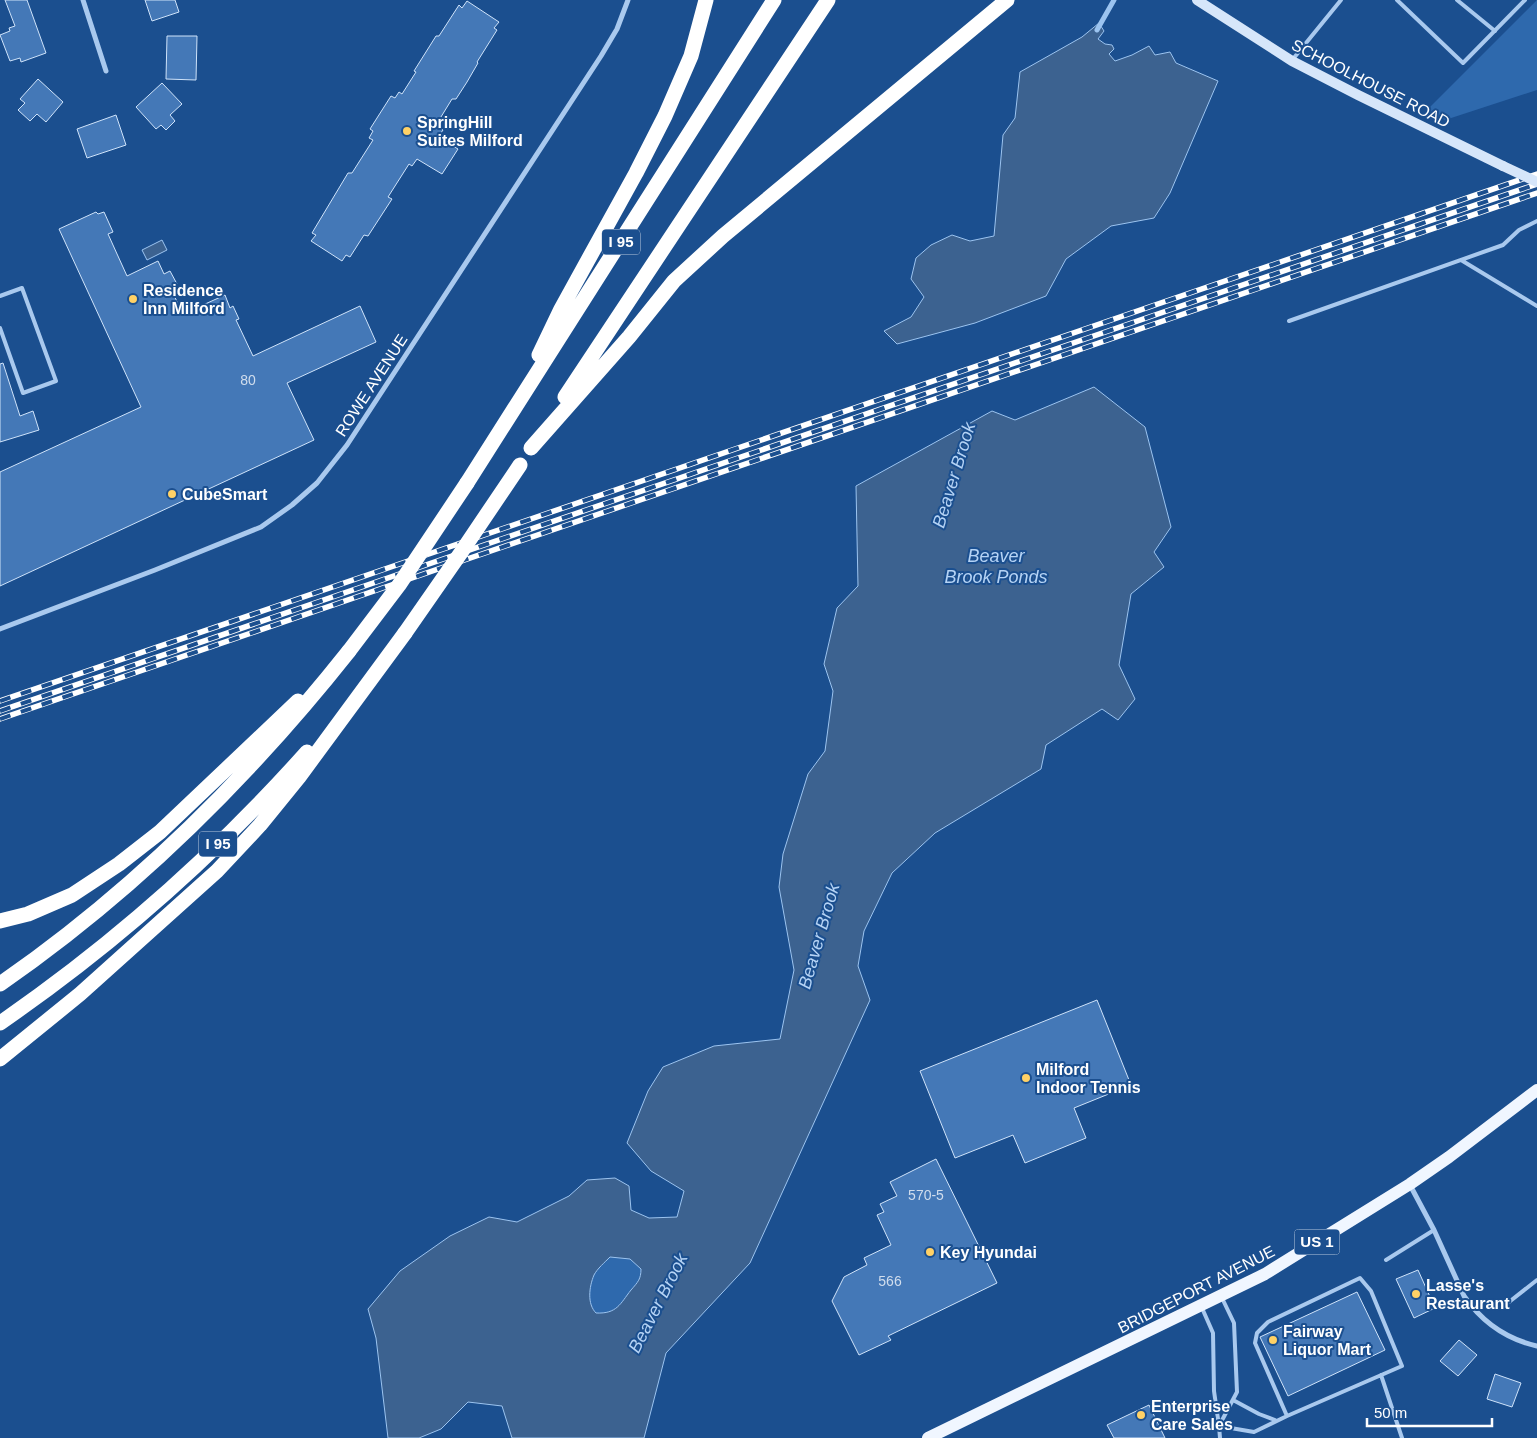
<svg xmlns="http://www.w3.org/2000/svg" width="1537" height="1438" font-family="Helvetica,sans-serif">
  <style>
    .green { fill: #2e69ad }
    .water { fill: #3c6290; stroke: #9cc4f0; fill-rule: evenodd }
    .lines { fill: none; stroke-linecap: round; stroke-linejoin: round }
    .stream { stroke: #9cc4f0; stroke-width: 5 }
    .building { fill: #4478b7; stroke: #cfe3fa }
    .service { stroke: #a9c9ee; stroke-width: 4 }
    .minor { stroke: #a9c9ee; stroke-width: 5 }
    .secondary { stroke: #d6e6fa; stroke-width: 10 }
    .primary { stroke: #f0f6ff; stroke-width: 12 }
    .motorway { stroke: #fff; stroke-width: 15 }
    .rail-casing { stroke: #fff; stroke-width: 5.5 }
    .rail { stroke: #1b4f8f; stroke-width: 4; stroke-dasharray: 11; stroke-linecap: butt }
    .secondary-bridge { stroke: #d6e6fa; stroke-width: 10 }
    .motorway-bridge { stroke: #fff; stroke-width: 15 }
    .poi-dot { fill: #ffd166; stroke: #1b4f8f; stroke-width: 2 }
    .labels { text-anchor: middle; stroke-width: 4; stroke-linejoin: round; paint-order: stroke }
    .number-label { font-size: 14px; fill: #d0dded }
    .shield { fill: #1b4f8f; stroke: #bbcadd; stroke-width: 1 }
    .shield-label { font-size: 15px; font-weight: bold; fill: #fff }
    .street-label { font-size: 16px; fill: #fff; stroke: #1b4f8f }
    .poi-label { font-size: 16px; font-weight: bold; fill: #fff; stroke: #1b4f8f; text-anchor: start }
    .water-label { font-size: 18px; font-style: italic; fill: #b5d3f5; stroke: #1b4f8f }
  </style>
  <rect width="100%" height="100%" fill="#1b4f8f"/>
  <path class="green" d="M1537 0V90L1445 120 1426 111Z
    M610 1257 630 1259 641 1269C641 1279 638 1282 631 1290 620 1305 617 1314 596 1313 587 1303 589 1287 594 1275 597 1269 605 1263 610 1257Z"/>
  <path class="water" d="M1099 23 1104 31 1098 39 1105 44 1112 45 1114 49 1109 54 1115 61 1132 55 1149 46 1155 55 1170 52 1176 63 1218 81 1170 193 1154 218 1111 226 1066 259 1046 296 975 323 897 344 884 331 911 317 924 297 911 279 916 258 931 245 952 235 970 241 994 236 1003 135 1015 118 1020 72 1082 37Z
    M162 240 167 250 147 260 142 250Z
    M1094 387 1145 427 1171 527 1154 552 1164 567 1131 594 1119 665 1135 699 1118 720 1102 709 1046 745 1041 769 935 833 892 873 864 931 858 966 870 1000 750 1263 666 1353 644 1438H512L502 1406 468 1402 441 1429 419 1438H388L376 1338 368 1309 400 1271 450 1236 489 1217 517 1222 569 1196 587 1180 615 1178 629 1186 631 1210 649 1218 677 1217 684 1191 651 1171 627 1143 648 1091 663 1067 714 1046 780 1039 794 970 779 887 783 854 808 774 825 751 833 691 824 664 837 608 858 586 856 486 992 411 1015 420ZM610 1257 630 1259 641 1269C641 1279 638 1282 631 1290 620 1304 617 1314 596 1313 587 1304 589 1287 594 1275 597 1269 605 1262 610 1257Z"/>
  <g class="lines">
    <path class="stream" d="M1097 30 1114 0"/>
  </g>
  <path class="building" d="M5 0H27L46 53 21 62 20 58 10 61 0 35 10 31 9 28 15 26Z
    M145 0H175L179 12 152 21Z
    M467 1 499 22 494 28 497 30 477 62 478 63 467 82 456 99H452L436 125 443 130 438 137 458 149 442 174 417 159 412 166 409 164 388 197 392 199 368 236 364 235 350 257 346 255 342 261 311 241 316 235 312 233 348 173H352L373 140 369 138 373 131 370 129 391 96 395 98 399 92 402 94 416 72 414 71 436 36H439L459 5 462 8Z
    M167 36H197L196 80 166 79Z
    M38 79 63 102 46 122 37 114 30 121 18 110 25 103 20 99Z
    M162 83 182 104 170 115 175 121 166 130 161 125 156 129 136 107Z
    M116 115 126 145 87 158 77 129Z
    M96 212 98 214 104 212 113 232 108 234 127 276 158 261 164 274 170 271 177 284 170 287 183 314 225 295 230 308 233 306 239 319 236 320 253 356 360 306 376 342 287 383 314 440 0 586V472L141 407 59 229Z
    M3 363 20 416 33 411 39 430 0 442V364Z
    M1097 1000 1131 1085 1074 1108 1086 1138 1025 1163 1013 1135 955 1158 920 1071Z
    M936 1159 997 1283 888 1336 891 1340 859 1355 832 1301 844 1277 867 1265 864 1258 891 1245 877 1215 884 1212 880 1204 897 1196 890 1182Z
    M1418 1270 1435 1308 1414 1318 1396 1279Z
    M1357 1292 1385 1350 1288 1396 1260 1337Z
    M1459 1340 1477 1355 1458 1376 1440 1361Z
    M1495 1374 1521 1383 1512 1407 1487 1399Z
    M1149 1405 1165 1438H1114L1107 1425Z"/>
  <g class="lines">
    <path class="service" d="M1397 0 1463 63 1525 0
      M1457 0 1495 31
      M1293 59 1341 0
      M1461 260 1537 306
      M0 296 22 288 56 381 23 393 0 328
      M1289 321 1503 245 1519 230 1537 221
      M1386 1260 1434 1230
      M1509 1302 1537 1280
      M1202 1308 1213 1333 1214 1391 1219 1426 1220 1438
      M1381 1375 1402 1438
      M1233 1400 1259 1414 1275 1420
      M1219 1426 1254 1432 1287 1416 1402 1366 1371 1291 1360 1278 1268 1322 1257 1333 1255 1343 1287 1416
      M1219 1426 1237 1392 1234 1323 1222 1298"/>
    <path class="minor" d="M83 0 106 71
      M0 629 155 570 261 527 292 505 317 483 347 445 601 56 617 29 628 0
      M1410 1185 1434 1230 1464 1296C1482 1322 1506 1339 1537 1346"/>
    <path class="secondary" d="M1197 0 1292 61 1358 95 1503 166"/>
    <path class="primary" d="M928 1438 1265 1274 1410 1184 1449 1157 1537 1090"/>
    <path class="motorway" d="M539 355 561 309 636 173 665 116 691 56 706 0
      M565 397 828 0
      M531 448 629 337 674 281 723 236 1007 0
      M467 483 774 0
      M0 921 28 914 72 895 119 864 160 832 298 701
      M0 984C133 892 249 777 349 651
      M0 1023C113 945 216 854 307 752
      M0 1059 80 994 217 871 260 825 299 777 405 633"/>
    <defs>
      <path id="rail" d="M0 701 1537 174
        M0 711 1537 184
        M0 719 1537 193"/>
    </defs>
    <use href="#rail" class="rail-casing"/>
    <use href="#rail" class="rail"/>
    <path class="secondary-bridge" d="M1503 166 1537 182"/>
    <path class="motorway-bridge" d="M405 633 460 554 520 465
      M349 651 399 585 467 483"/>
  </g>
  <g class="poi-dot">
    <circle cx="407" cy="131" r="5"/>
    <circle cx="133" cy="299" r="5"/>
    <circle cx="172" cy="494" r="5"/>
    <circle cx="1026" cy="1078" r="5"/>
    <circle cx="930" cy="1252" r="5"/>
    <circle cx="1416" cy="1294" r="5"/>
    <circle cx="1273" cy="1340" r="5"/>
    <circle cx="1141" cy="1415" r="5"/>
  </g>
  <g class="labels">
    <g class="number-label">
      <text x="248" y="385">80</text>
      <text x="926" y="1200">570-5</text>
      <text x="890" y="1286">566</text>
    </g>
    <g class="shield">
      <rect x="602" y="229.5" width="38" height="25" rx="4"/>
      <rect x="199" y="831.5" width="38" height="25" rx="4"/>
      <rect x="1294.5" y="1229.5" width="45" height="25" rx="4"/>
    </g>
    <g class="shield-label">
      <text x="621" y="247">I 95</text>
      <text x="218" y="849">I 95</text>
      <text x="1317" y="1247">US 1</text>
    </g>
    <g class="street-label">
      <text transform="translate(1371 83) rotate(27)" y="6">SCHOOLHOUSE ROAD</text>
      <text transform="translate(371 385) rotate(-57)" y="6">ROWE AVENUE</text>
      <text transform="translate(1196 1289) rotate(-27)" y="6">BRIDGEPORT AVENUE</text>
    </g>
    <g class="poi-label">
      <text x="417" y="128">SpringHill<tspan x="417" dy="18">Suites Milford</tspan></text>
      <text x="143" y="296">Residence<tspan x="143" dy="18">Inn Milford</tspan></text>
      <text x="182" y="500">CubeSmart</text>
      <text x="1036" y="1075">Milford<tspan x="1036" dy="18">Indoor Tennis</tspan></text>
      <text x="940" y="1258">Key Hyundai</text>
      <text x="1426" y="1291">Lasse's<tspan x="1426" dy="18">Restaurant</tspan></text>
      <text x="1283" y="1337">Fairway<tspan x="1283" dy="18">Liquor Mart</tspan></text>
      <text x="1151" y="1412">Enterprise<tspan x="1151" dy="18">Care Sales</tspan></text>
    </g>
    <g class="water-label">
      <text transform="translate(954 475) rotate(-73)" y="6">Beaver Brook</text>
      <text x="996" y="562">Beaver<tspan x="996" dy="21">Brook Ponds</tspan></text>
      <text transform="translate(819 936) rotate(-74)" y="6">Beaver Brook</text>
      <text transform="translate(658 1303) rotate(-63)" y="6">Beaver Brook</text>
    </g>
  </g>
  <path d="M1367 1418v8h125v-8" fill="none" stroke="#ffffff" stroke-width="2.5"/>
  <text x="1374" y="1418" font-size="15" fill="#ffffff" stroke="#1b4f8f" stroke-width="4" paint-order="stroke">50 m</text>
</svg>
